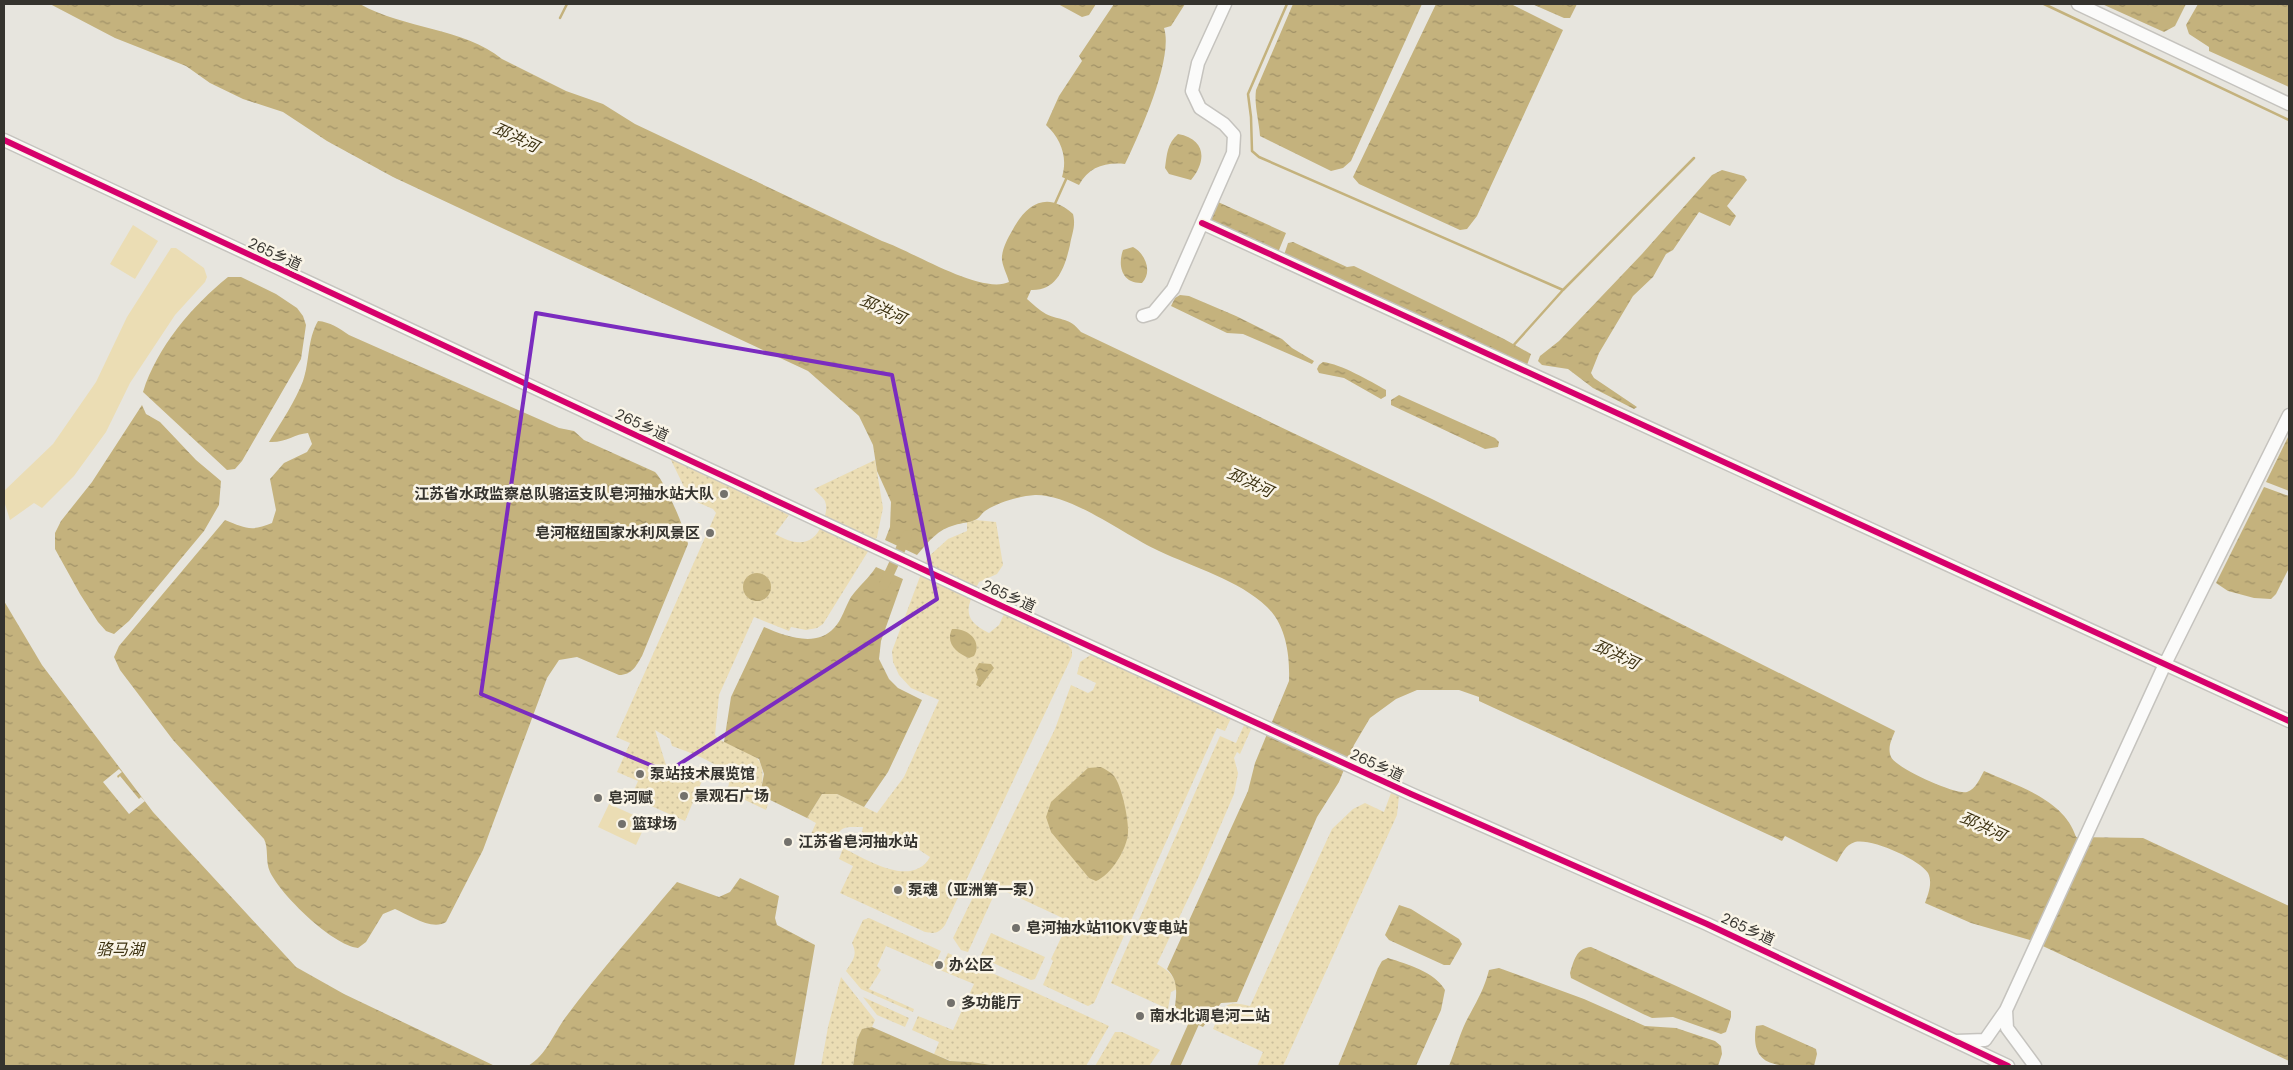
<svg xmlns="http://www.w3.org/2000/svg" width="2293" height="1070" font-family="'DM Sans','Noto Sans SC',sans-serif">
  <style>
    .grass { fill: url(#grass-dots) }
    .green { fill: #ebddb4 }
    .water { fill: url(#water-ripples) }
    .pier { fill: #e7e5de }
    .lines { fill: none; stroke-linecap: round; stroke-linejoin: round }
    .stream { stroke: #c4b27d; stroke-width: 2.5 }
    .canal { stroke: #c4b27d; stroke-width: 10 }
    .minor-casing { stroke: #c5c3be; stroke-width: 15 }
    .minor { stroke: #fbfbfa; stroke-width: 12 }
    .cycleway-casing { stroke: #f9f4e7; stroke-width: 9 }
    .cycleway { stroke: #d6006c; stroke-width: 6 }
    .marked { fill: none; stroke: #7b2cbf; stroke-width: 4; stroke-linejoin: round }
    .poi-dot { fill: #73716c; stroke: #f9f4e7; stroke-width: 2 }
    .labels { text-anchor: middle; stroke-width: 5; stroke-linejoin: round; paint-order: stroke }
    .street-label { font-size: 15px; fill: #35332e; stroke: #f9f4e7 }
    .poi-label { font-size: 15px; font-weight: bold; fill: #35332e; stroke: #f9f4e7; text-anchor: start }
    .water-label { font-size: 16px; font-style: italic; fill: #3c3110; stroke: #f9f4e7 }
  </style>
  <defs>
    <pattern id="grass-dots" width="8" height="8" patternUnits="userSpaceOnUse" patternTransform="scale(1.25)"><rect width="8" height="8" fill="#ebddb4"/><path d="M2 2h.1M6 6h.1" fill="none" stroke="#cabe9b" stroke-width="1.8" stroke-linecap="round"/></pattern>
    <pattern id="water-ripples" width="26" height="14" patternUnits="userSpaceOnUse" patternTransform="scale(1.25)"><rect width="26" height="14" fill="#c4b27d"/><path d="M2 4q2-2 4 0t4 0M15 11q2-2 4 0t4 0" fill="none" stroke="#a09167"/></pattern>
  </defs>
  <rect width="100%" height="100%" fill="#e7e5de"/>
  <path class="grass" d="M670 458 789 515 775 534C794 545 813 548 822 524 825 516 828 509 825 501 823 497 817 493 814 489L875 460 883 508 877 537 823 624 817 628 806 630 791 627 789 631 754 617 719 695 715 735 718 739C753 756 769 751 760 795L769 801 766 810 726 791C742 768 687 752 672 746L670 739 655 730 666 765 702 781 685 821 631 797 638 781 617 772 630 743 616 737 716 513 713 509 690 499Z
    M976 520 996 522 1003 565 997 574 979 582C967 606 960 619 989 633L999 625 1004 614 1065 641 1072 650V656L945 925C939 933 935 934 925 932L840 893 853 866 839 859 843 848C866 859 912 889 930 857L909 843 899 849 894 847 862 832 863 827C843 827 842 825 832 843L811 834 816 823 807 818 822 794H837L877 813 904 777 939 700 911 688 899 675 893 662 892 651 927 558 948 539 967 531V522Z
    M1092 654 1231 718 1225 731 1217 728 1094 1003 1088 1006 1043 985 1053 961 1051 959 1069 921 981 880 1055 729 1071 685 1088 693 1093 690 1096 683 1077 674 1080 662Z
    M1245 723 1252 727 1240 754 1237 752 1234 758 1238 773 1234 794 1198 878 1157 964C1169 971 1174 975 1177 989L1171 992 1168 1009 1111 983 1220 736 1236 743Z
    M1391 793 1399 796 1397 815 1283 1066H1257L1263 1052 1213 1029C1223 1006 1224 999 1250 1006L1332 829 1353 809 1365 803 1384 812Z
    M978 887 994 895 968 952 961 950 953 938Z
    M869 918 941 951 934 967 886 946 877 966 881 970 869 989 914 1009 913 1012 861 989 846 971C853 960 858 955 852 943L863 920Z
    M991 933 1045 957 1035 979 1031 980 980 957Z
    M948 953 1109 1026 1086 1066H997L972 1062 951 1061 934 1054 939 1042 912 1030 918 1016 953 1030 974 984 940 970Z
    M841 977 875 1020 872 1027 862 1030 857 1039 853 1066H821L828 1027Z
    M863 997 909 1018 905 1027 877 1015Z
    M1115 1032H1122L1160 1050 1149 1066H1095Z"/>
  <path class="green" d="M133 225 158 241 135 279 110 264Z
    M171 248H176L204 268 207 277 205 282 175 315 130 383 106 432 74 476 42 508 34 503 10 520 4 501V491L53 444 96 382 127 317Z
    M609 804 647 821 636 845 598 827Z"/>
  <path class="water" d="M50 4H360C404 29 464 28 502 59L566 91 603 104 635 124 882 241C912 251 981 295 1009 282 1007 274 1001 264 1002 256 1003 247 1008 238 1012 231 1026 204 1047 190 1073 214 1076 226 1072 233 1070 245 1065 266 1058 291 1031 290L1027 299C1033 304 1039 310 1046 314 1061 321 1069 317 1081 332L1432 499 1895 731C1892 739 1887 747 1891 757 1896 768 1955 795 1967 792 1976 789 1980 778 1984 771 2017 786 2064 799 2076 837L2143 838 2289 906V1061L2030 940 1971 923 1925 903C1928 894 1933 883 1928 873 1919 859 1871 838 1855 842 1845 845 1842 854 1837 862L1785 836 1782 841 1479 701V697L1459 690H1417L1396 699 1370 718 1354 745 1339 782 1317 817 1237 1002 1221 1003 1203 1027 1174 1014C1176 996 1180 982 1167 969L1248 791 1255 763 1289 681C1290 655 1286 625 1267 607 1239 580 1193 567 1159 551 1126 536 1072 494 1035 495 1020 496 998 502 985 511 982 513 980 517 977 519 972 522 961 523 955 525 938 529 928 542 917 555L885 540 890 527 891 502 877 471 873 445 859 416 808 371 393 177 327 141 283 112 243 99 210 83 186 66 115 38Z
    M1058 4H1057H1096L1089 15 1082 17Z
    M1114 4H1185L1171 26 1164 28C1174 58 1139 135 1125 164 1105 162 1089 167 1079 185L1062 177C1068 157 1061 139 1046 125L1059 96 1082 61 1079 56Z
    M1293 4H1422L1351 161 1343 168 1331 171 1260 136C1259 121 1254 105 1256 90Z
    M1436 4H1511L1563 30 1477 216 1467 229 1460 230 1359 184 1353 177Z
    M1532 4H1577L1570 18H1564Z
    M2102 4H2186L2175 26 2164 32Z
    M2198 4H2289V87L2209 51V47L2189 34 2186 25Z
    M1178 134C1206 139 1207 161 1191 180L1169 174 1165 168C1167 154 1167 144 1178 134Z
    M1722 170 1744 176 1747 180 1727 206 1736 216 1730 226 1699 212 1673 250 1666 254 1653 277 1633 296 1599 353 1591 373 1594 378 1637 407 1634 409 1593 388 1568 369 1542 365 1538 361 1540 356 1559 341 1642 254 1712 175Z
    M1218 202 1286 233 1279 250 1276 252 1211 222 1209 218Z
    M1293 242 1347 267 1354 266 1504 339 1531 354 1527 365 1523 363 1284 255 1288 243Z
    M1133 247C1145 253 1153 272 1142 283 1123 284 1117 267 1123 250Z
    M228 277H241L276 294 297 308 303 316 306 325 301 359 242 461 235 469 227 470 143 392C157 347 192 306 228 277Z
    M1180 295 1189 296 1236 316 1282 339 1292 348 1314 361 1312 364 1243 334 1227 333 1171 306 1175 298Z
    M318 321C330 322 339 328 349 335L559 428 574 431 584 440 655 472C664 480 686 531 688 544L642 656C636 666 632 675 619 675L577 657 559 660 547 678 483 850 446 922C432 931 409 915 395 909L383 914 366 942 358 948C332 945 281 895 270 872 265 861 269 849 264 839L173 740 120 670 114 657 119 646 225 520C245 528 251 532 272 523L276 510 270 479 284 463 307 452 312 444 308 433C294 434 286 443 269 442 281 422 295 402 303 381 310 361 307 340 318 321Z
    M1323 362C1341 364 1370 381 1386 390V396L1381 399 1344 378 1319 373 1317 369 1319 365Z
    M1399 395 1495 438 1499 442 1498 447 1485 449 1391 405V400Z
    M142 405 146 414 160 422 196 460 221 481 219 505 204 531 129 621 114 634 106 631 98 622 80 594 55 549V533L61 521 92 482Z
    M2289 435V491L2266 482Z
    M2264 487 2289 496V568L2276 594 2271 599 2254 598 2228 591 2216 583Z
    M876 567 903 579 881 641 879 659 889 679 898 688 922 700 888 772 864 807 837 794H822L807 818 760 795 764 774 759 759 724 742 731 697 764 627C785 636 816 648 834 628 842 620 845 607 851 597 859 586 869 578 876 567Z
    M743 587a14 14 0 1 1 28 0a14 14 0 1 1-28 0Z
    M4 601 42 665 153 812 296 967 344 994 495 1066H4Z
    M952 629C967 628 983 640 974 656L969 658C957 653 945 644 952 629Z
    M979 663 991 664 994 668 980 687 976 685 978 679 975 670Z
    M1101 767C1106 770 1111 772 1114 776 1122 786 1129 821 1128 833 1127 849 1111 875 1096 881L1089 878 1051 832 1046 817 1051 802 1088 768Z
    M740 878 779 896 775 918 777 925 815 945 794 1066H528C546 1055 553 1035 565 1018 600 971 639 927 677 882L719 897 730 892Z
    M1399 905 1411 909 1459 939 1462 944 1450 965H1444L1389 940 1385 935Z
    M1591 947 1731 1011V1017L1726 1032 1721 1034 1673 1017 1652 1018 1643 1014 1571 978 1570 973C1574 961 1576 948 1591 947Z
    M1388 958C1407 964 1435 972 1445 990L1441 1010 1416 1066H1338L1378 968 1382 961Z
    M1499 968 1584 999 1645 1026 1676 1028 1715 1041 1721 1046 1722 1054 1718 1066H1449C1456 1049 1461 1029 1470 1014 1479 997 1484 989 1489 970Z
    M1763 1025 1816 1049 1817 1054 1814 1066C1781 1066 1749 1070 1756 1026Z
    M872 1027 950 1061 972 1062 997 1066H853L857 1039 862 1029Z"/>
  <path class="pier" d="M119 769 122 772 117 776 118 778 120 776 139 799 141 797 145 801 129 814 103 782Z"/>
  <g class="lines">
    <path class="stream" d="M1287 4 1248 94 1251 117 1252 151 1259 157 1563 290
      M2044 4 2289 120
      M560 18 567 4
      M1054 206 1067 177
      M1511 348 1563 290 1694 158"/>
    <path class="canal" d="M884 585 907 535
      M1175 1066 1199 1012"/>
    <defs>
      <path id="minor" d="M2078 4 2289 104
        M4 140 993 602 1411 794 1707 924 2008 1066
        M1202 223 2289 721
        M1143 316 1153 313 1173 289 1233 153 1234 135 1224 124 1200 108 1192 91 1198 63 1225 4
        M2006 1010 2007 1028 2035 1066
        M1956 1041 1985 1040 2006 1010 2165 664 2289 415"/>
    </defs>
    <use href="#minor" class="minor-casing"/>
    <use href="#minor" class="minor"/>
    <defs>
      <path id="cycleway" d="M4 140 993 602 1411 794 1707 924 2008 1066
        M1202 223 2289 721"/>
    </defs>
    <use href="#cycleway" class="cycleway-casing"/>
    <use href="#cycleway" class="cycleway"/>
  </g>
  <path class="marked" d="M536 313 892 375 937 599 667 772 481 694Z"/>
  <g class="poi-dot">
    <circle cx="724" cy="494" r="5"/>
    <circle cx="710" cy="533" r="5"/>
    <circle cx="640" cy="774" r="5"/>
    <circle cx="684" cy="796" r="5"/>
    <circle cx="598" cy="798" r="5"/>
    <circle cx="622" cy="824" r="5"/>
    <circle cx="788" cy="842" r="5"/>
    <circle cx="898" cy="890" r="5"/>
    <circle cx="1016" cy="928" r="5"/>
    <circle cx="939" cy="965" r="5"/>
    <circle cx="951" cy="1003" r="5"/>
    <circle cx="1140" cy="1016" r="5"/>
  </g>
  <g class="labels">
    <g class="street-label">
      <text transform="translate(275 254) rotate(25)" y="5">265乡道</text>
      <text transform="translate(642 425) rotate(25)" y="5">265乡道</text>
      <text transform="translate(1009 596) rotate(25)" y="5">265乡道</text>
      <text transform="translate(1377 765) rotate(25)" y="5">265乡道</text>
      <text transform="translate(1748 929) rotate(25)" y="5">265乡道</text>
    </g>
    <g class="poi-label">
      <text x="714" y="499" text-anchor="end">江苏省水政监察总队骆运支队皂河抽水站大队</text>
      <text x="700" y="538" text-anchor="end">皂河枢纽国家水利风景区</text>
      <text x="650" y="779">泵站技术展览馆</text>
      <text x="694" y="801">景观石广场</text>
      <text x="608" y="803">皂河赋</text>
      <text x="632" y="829">篮球场</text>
      <text x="798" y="847">江苏省皂河抽水站</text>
      <text x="908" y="895">泵魂（亚洲第一泵）</text>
      <text x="1026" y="933">皂河抽水站110KV变电站</text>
      <text x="949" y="970">办公区</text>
      <text x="961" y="1008">多功能厅</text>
      <text x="1150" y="1021">南水北调皂河二站</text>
    </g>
    <g class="water-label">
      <text transform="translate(516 137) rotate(25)" y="6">邳洪河</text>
      <text transform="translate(883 309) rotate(25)" y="6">邳洪河</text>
      <text transform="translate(1250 482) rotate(25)" y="6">邳洪河</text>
      <text transform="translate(1616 654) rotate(25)" y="6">邳洪河</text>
      <text transform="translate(1983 826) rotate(25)" y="6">邳洪河</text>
      <text x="120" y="955">骆马湖</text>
    </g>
  </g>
  <rect width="2293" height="1070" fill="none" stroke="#35332e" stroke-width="10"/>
</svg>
